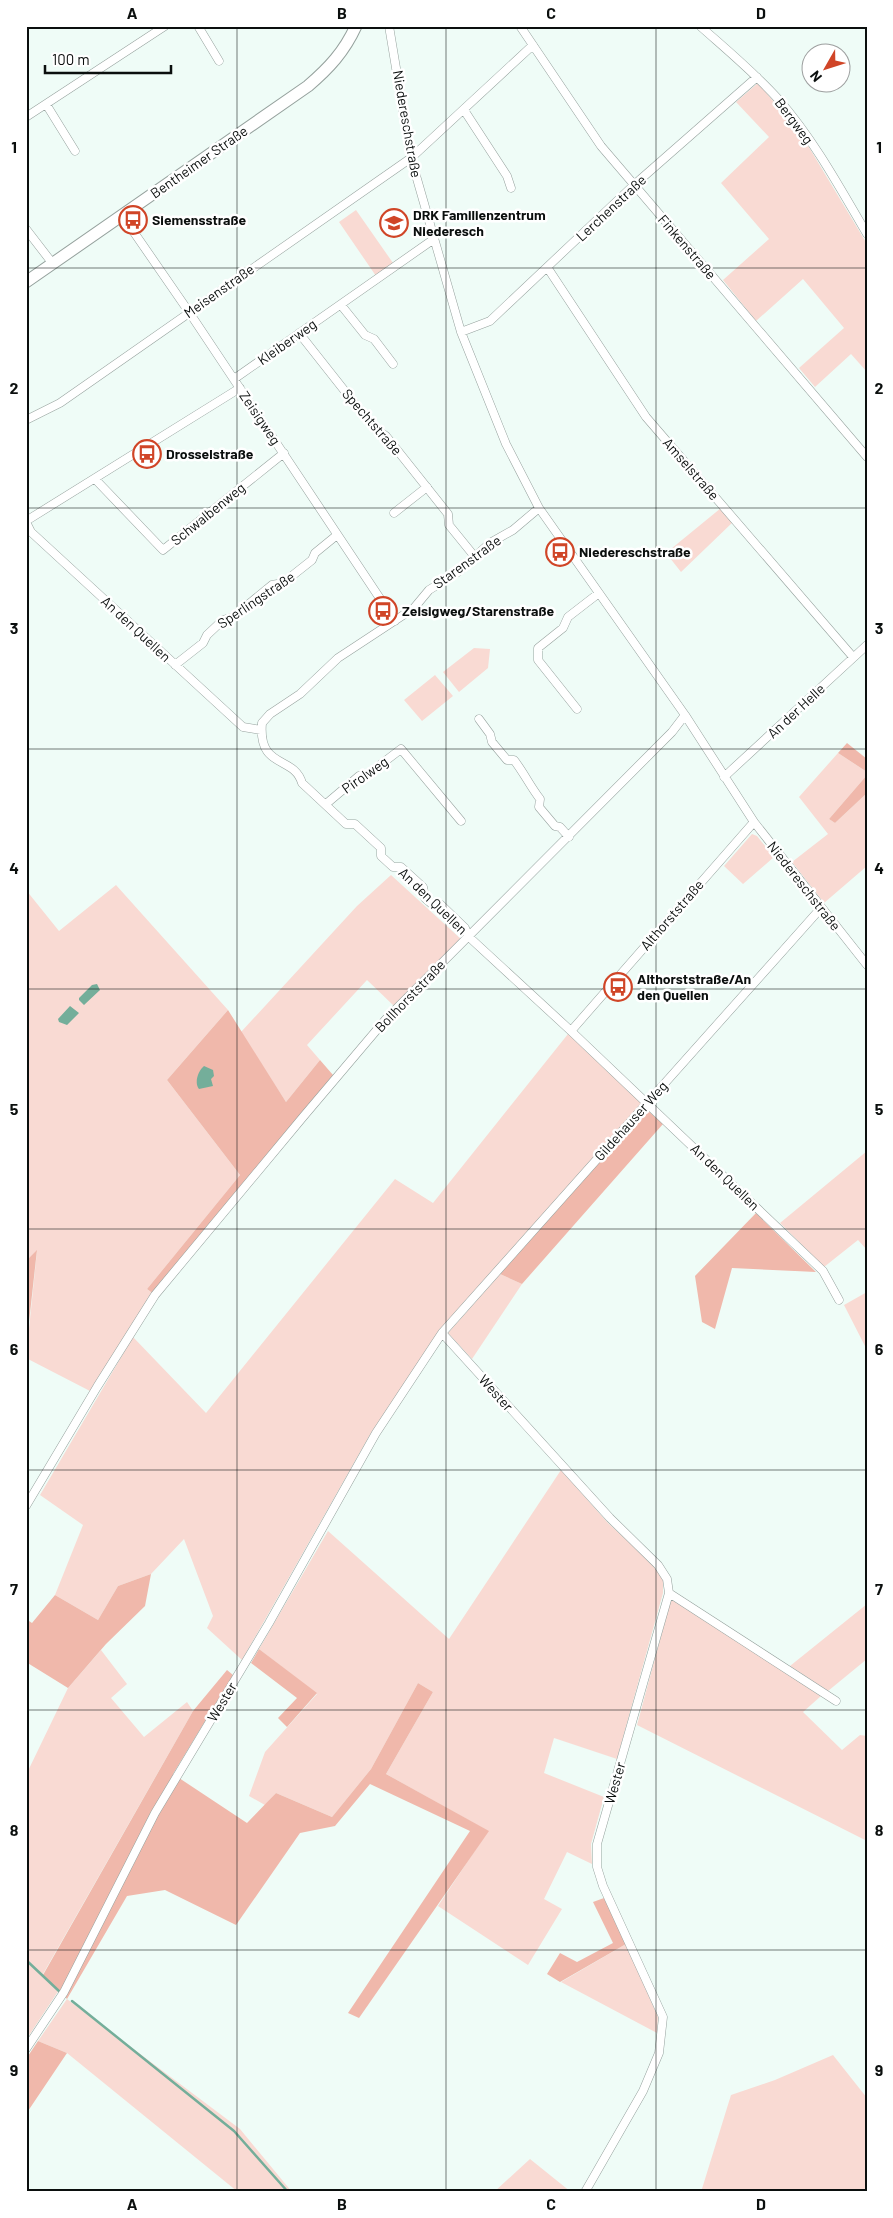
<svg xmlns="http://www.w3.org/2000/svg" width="893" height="2218" font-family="Barlow,sans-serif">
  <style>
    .green { fill: #f9dad3 }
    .forest { fill: #f0b8ab }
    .water { fill: #74ae9a }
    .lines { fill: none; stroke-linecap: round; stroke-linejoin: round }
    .stream { stroke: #74ae9a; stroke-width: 2.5 }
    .street-casing { stroke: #95a19d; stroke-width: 9 }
    .secondary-casing { stroke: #95a19d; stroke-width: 13 }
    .street { stroke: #fff; stroke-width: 8 }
    .secondary { stroke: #fff; stroke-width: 11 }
    .grid { fill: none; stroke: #0b0f0e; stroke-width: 1; stroke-opacity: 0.55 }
    .labels { text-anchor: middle; stroke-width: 5; stroke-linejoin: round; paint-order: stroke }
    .street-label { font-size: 14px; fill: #0b0f0e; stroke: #fff }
    .poi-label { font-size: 14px; font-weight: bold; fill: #0b0f0e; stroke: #fff; text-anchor: start }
    .neatline { fill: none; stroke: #0b0f0e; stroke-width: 2 }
    .grid-label { font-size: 16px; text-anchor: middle; font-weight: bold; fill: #0b0f0e }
  </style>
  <rect width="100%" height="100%" fill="#effcf7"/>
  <path class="green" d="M758 83 801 134 867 244V372L851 354 815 387 799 368 844 328 803 279 756 321 723 280 769 239 721 183 769 137 736 102Z
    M356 210 393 263 376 276 339 222Z
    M721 508 733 522 681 572 666 553Z
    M474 648 490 649 488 668 459 692 443 672Z
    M435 675 453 696 422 721 404 700Z
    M838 753 867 772V775L829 819 835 823 867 793V866L824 903 792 862 828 834 799 797Z
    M752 834 757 836 774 857 743 884 724 866Z
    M391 875 462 940 394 1006 367 980 307 1045 320 1060 286 1102 241 1032 357 906Z
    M116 885 228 1010 167 1080 240 1175 147 1289 152 1293 90 1391 26 1358 37 1251 26 1261V890L59 931Z
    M568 1034 642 1103 438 1333 371 1433 242 1660 207 1628 213 1616 184 1539 151 1574 118 1586 98 1620 55 1595 83 1525 40 1495 133 1337 206 1413 395 1179 433 1203Z
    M867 1151V1250L858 1240 824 1267 780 1223Z
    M500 1274 522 1284 472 1359 448 1333Z
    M867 1292V1350L844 1305Z
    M561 1470 608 1523 654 1565 663 1580V1593L617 1759 554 1738 544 1773 604 1797 591 1844 592 1864 567 1852 544 1899 562 1909 528 1965 438 1906 488 1831 386 1774 433 1692 418 1683 371 1769 332 1817 276 1793 265 1805 249 1796 265 1752 317 1694 259 1649 328 1531 449 1639Z
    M671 1599 821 1696 803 1712 842 1750 860 1735 867 1736V1841L637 1725Z
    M867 1604V1659L828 1691 790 1666Z
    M101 1650 127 1684 111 1698 144 1737 187 1702 193 1711 43 1974 59 1990 26 2040V1775L68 1688Z
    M626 1944 658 2017 657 2033 561 1982Z
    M67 1999 240 2129 292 2192H238L67 2053 38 2041Z
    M833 2055 867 2098V2192H701L731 2095 775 2080Z
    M530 2159 571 2192H494Z"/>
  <path class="forest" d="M847 743 867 759V772L838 753Z
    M867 775V793L835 823 829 819Z
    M228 1010 286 1102 320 1060 333 1075 155 1295 147 1289 240 1175 167 1080Z
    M646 1109 663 1124 522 1284 500 1274Z
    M756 1213 816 1272 732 1268 715 1329 702 1322 695 1276Z
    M37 1250 26 1349V1261Z
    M151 1574 145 1606 106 1644 68 1688 26 1662V1619L32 1623 55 1595 98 1620 118 1586Z
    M259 1649 317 1693 287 1727 278 1718 297 1698 251 1663Z
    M227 1670 233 1675 173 1774 247 1823 276 1793 332 1817 371 1769 418 1683 433 1692 386 1774 489 1831 359 2018 348 2013 470 1831 370 1784 335 1826 300 1833 236 1925 165 1890 127 1896 67 1999 43 1975 193 1711Z
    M604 1898 626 1944 560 1982 547 1974 560 1953 577 1962 613 1943 593 1902Z
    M38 2041 67 2053 26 2114V2059Z"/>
  <path class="water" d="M97 984 100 990 84 1005 79 1000V998L92 985Z
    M70 1006 79 1013 67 1025 59 1022 58 1019Z
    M204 1066 213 1070 214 1076 211 1079 213 1086 199 1089C194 1083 198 1071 204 1066Z"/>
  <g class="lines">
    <path class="stream" d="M26 1960 60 1992
      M72 2001 234 2131 288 2192"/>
    <defs>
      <path id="street" d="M198 26 219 61
        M389 26 411 158 461 332 506 444 539 508 685 715 754 822 867 965
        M520 26 601 146 867 457
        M700 26C727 50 755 73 779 100 814 140 840 188 867 234
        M46 104 75 151
        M464 110 507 176 511 188
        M26 117 165 26
        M122 215 189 312 395 621
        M26 229 53 264
        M547 267 646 417 853 657
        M341 305 365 335 374 339 393 364
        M461 332 490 321 634 185 757 77
        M299 333 374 428 386 436 448 514 449 525 475 557
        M234 379 434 239
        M26 420 60 403 411 158 533 45
        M95 479 163 550 284 453
        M539 508 513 530 490 543 458 572 429 590 414 608 338 658 300 694 270 714 262 723C258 770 294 755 302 783L346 824H355L381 848V856L393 867H401L423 887 425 898 433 905 440 904 465 928 469 937 571 1031 823 1271 839 1300
        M394 513 427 487
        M26 521 240 388
        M26 522 31 532 243 727 261 730
        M175 665 203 643 207 635 223 620 233 617 272 585 283 583 312 560 315 553 337 535
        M577 709 538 660V648L563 628 568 617 599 593
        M479 719 490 734 492 742 507 760H514C524 773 530 786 540 799L539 807 555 826 560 827 569 837
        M724 777 867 645
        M326 804 359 776 367 775 401 749 461 821
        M571 1031 754 822
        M442 1333 610 1518 658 1565 667 1579 669 1593 597 1844V1867L603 1886 663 2017 659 2053 643 2091 585 2192
        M26 1506 97 1387 155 1295 303 1117 386 1019 672 732 685 715
        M669 1593 836 1701
        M26 2049 64 1992 155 1813 269 1623 376 1433 442 1333 821 908"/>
      <path id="secondary" d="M26 282 308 86C329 68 344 52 356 26"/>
    </defs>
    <use href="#street" class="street-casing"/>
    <use href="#secondary" class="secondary-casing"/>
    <use href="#street" class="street"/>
    <use href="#secondary" class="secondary"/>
  </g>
  <path class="grid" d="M237 26V2192M446 26V2192M656 26V2192M26 268H867M26 508H867M26 749H867M26 989H867M26 1229H867M26 1470H867M26 1710H867M26 1950H867"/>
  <defs>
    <symbol id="bus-ring" viewBox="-11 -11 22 22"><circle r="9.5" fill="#fff" stroke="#d04527" stroke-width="1.5"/><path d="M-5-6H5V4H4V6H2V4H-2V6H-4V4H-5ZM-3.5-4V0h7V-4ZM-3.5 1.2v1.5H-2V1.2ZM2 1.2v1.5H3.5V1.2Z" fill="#d04527"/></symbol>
    <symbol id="school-ring" viewBox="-11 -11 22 22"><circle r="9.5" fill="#fff" stroke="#d04527" stroke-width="1.5"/><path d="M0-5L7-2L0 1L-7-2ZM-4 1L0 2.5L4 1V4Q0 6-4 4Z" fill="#d04527"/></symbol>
  </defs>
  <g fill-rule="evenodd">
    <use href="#bus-ring" x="117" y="204" width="32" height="32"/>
    <use href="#school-ring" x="378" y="207" width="32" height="32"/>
    <use href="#bus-ring" x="131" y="438" width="32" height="32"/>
    <use href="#bus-ring" x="544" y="536" width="32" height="32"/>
    <use href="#bus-ring" x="367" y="595" width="32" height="32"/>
    <use href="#bus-ring" x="602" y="971" width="32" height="32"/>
  </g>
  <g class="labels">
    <g class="street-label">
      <text transform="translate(794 121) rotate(53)" y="5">Bergweg</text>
      <text transform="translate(407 124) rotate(80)" y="5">Niedereschstraße</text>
      <text transform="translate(199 162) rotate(-35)" y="5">Bentheimer Straße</text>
      <text transform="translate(611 208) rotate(-43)" y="5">Lerchenstraße</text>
      <text transform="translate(687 247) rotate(49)" y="5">Finkenstraße</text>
      <text transform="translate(219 291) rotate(-35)" y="5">Meisenstraße</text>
      <text transform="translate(287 342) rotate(-35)" y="5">Kleiberweg</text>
      <text transform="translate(260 418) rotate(56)" y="5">Zeisigweg</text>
      <text transform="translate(372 422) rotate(49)" y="5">Spechtstraße</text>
      <text transform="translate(691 469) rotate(49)" y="5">Amselstraße</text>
      <text transform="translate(208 514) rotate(-39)" y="5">Schwalbenweg</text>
      <text transform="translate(467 562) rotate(-36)" y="5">Starenstraße</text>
      <text transform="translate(256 600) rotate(-34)" y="5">Sperlingstraße</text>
      <text transform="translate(136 629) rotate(43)" y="5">An den Quellen</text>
      <text transform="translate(796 711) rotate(-43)" y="5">An der Helle</text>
      <text transform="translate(365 775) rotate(-35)" y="5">Pirolweg</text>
      <text transform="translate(804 886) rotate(52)" y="5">Niedereschstraße</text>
      <text transform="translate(433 901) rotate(44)" y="5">An den Quellen</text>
      <text transform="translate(672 915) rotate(-49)" y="5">Althorststraße</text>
      <text transform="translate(410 996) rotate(-46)" y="5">Bollhorststraße</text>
      <text transform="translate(631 1121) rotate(-48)" y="5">Gildehauser Weg</text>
      <text transform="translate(725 1177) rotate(44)" y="5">An den Quellen</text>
      <text transform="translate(496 1393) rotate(48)" y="5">Wester</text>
      <text transform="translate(222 1702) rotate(-59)" y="5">Wester</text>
      <text transform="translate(615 1783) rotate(-74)" y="5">Wester</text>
    </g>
    <g class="poi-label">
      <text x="413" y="220">DRK Familienzentrum<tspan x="413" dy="16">Niederesch</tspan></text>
      <text x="152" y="225">Siemensstraße</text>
      <text x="166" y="459">Drosselstraße</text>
      <text x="579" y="557">Niedereschstraße</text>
      <text x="402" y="616">Zeisigweg/Starenstraße</text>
      <text x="637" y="984">Althorststraße/An<tspan x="637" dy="16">den Quellen</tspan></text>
    </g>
  </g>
  <rect width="893" height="2218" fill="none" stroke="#ffffff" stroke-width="55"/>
  <g transform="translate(826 68) rotate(231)"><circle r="24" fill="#ffffff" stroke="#9d9f9f"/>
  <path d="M0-4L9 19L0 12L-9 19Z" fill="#d04527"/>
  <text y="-8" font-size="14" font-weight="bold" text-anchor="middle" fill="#0b0f0e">N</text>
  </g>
  <path d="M45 65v8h126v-8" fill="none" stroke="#0b0f0e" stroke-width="2.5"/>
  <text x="52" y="65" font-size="15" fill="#0b0f0e" stroke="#ffffff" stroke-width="4" paint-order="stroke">100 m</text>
  <rect x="28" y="28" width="838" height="2162" class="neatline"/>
  <g class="grid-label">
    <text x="132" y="19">A</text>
    <text x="342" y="19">B</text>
    <text x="551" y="19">C</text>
    <text x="761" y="19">D</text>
    <text x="14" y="153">1</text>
    <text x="879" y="153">1</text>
    <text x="14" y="394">2</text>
    <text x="879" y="394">2</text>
    <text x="14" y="634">3</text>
    <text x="879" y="634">3</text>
    <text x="14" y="874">4</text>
    <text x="879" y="874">4</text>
    <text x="14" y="1115">5</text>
    <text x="879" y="1115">5</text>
    <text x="14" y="1355">6</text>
    <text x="879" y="1355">6</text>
    <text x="14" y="1595">7</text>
    <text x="879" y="1595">7</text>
    <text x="14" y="1836">8</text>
    <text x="879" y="1836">8</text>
    <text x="14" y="2076">9</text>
    <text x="879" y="2076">9</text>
    <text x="132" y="2210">A</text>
    <text x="342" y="2210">B</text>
    <text x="551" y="2210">C</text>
    <text x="761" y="2210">D</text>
  </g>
</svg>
